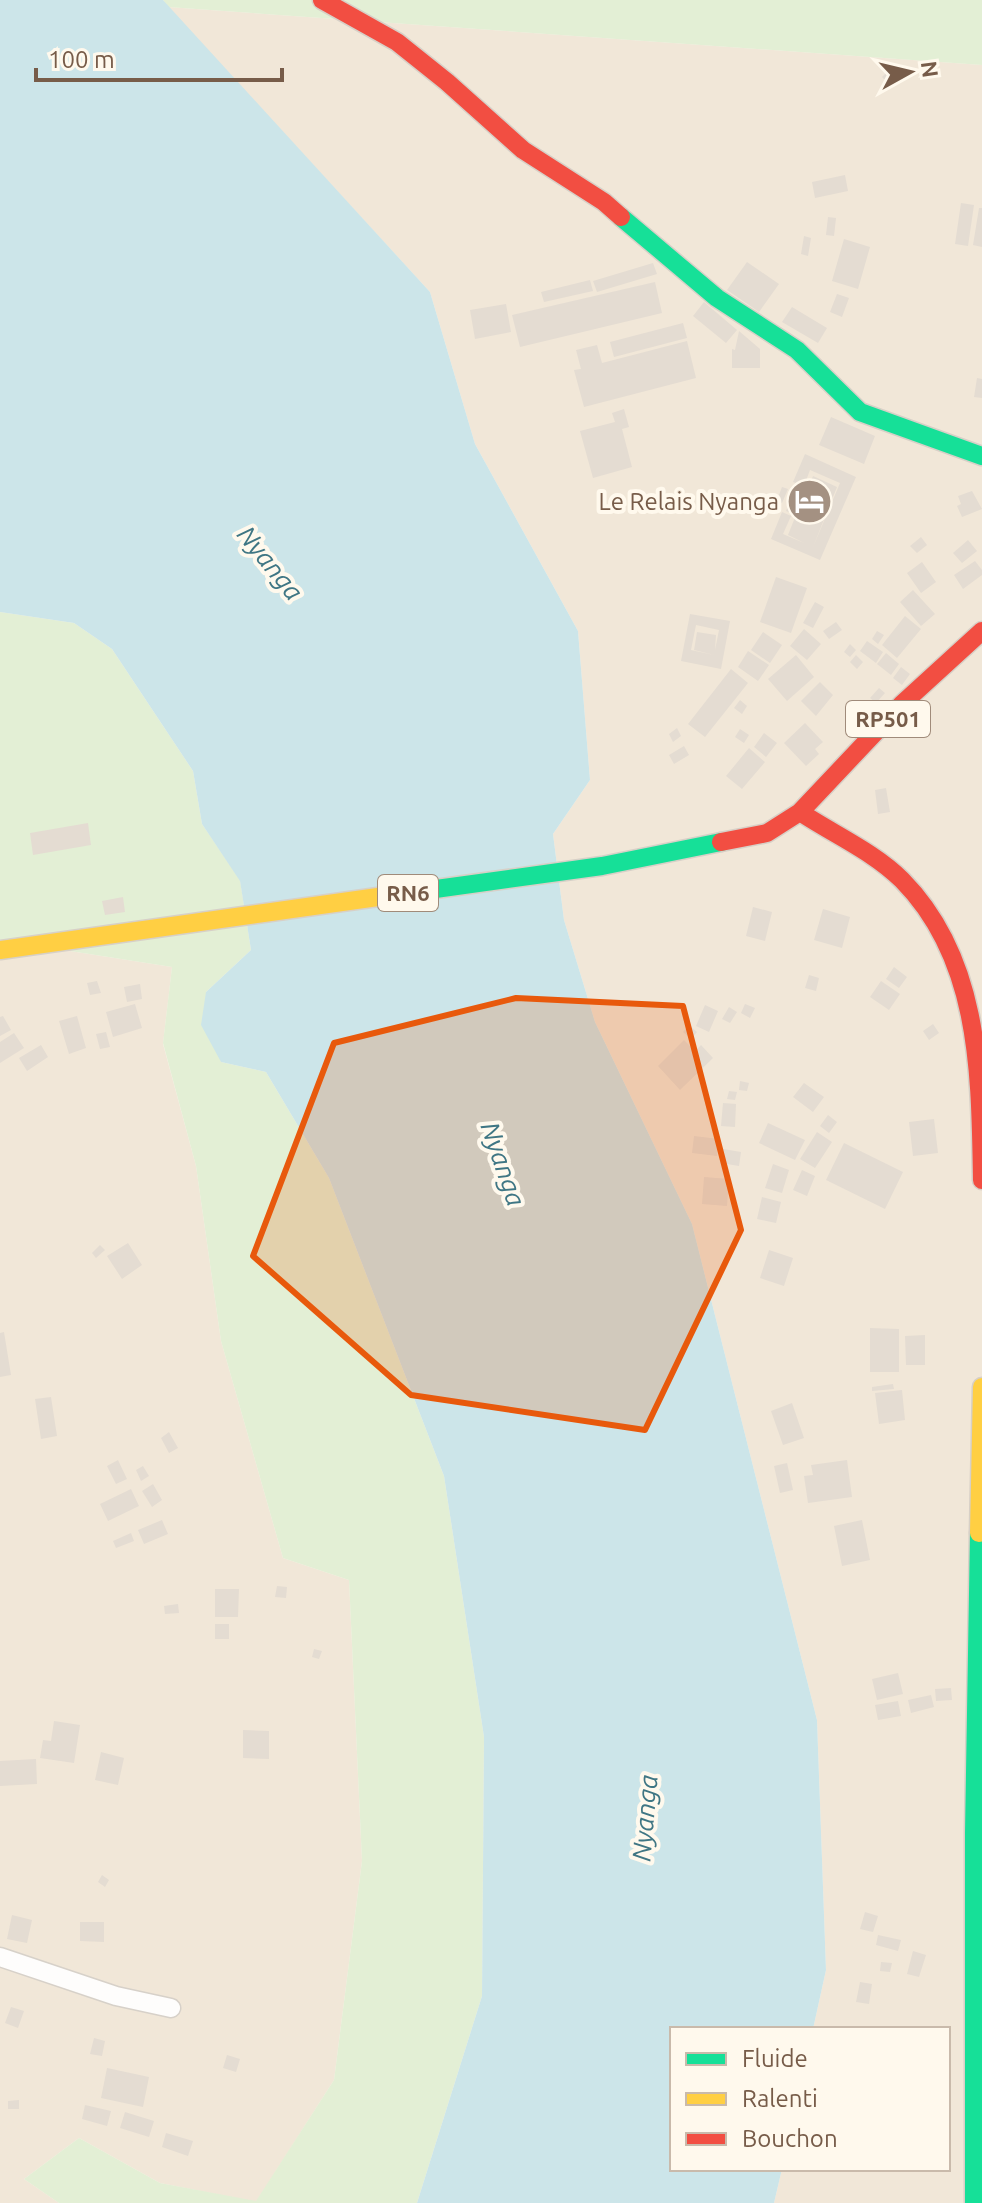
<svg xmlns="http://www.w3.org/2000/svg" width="982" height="2203" font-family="Ubuntu,sans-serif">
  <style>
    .residential { fill: #f1e7d8 }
    .green { fill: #e3efd5 }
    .water { fill: #cce5e9 }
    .building { fill: #e4dcd2; fill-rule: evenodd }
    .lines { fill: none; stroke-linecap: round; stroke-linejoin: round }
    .street-casing { stroke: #d7d1c9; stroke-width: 21 }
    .fast-casing { stroke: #d7d0c7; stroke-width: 21 }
    .slow-casing { stroke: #d7d0c7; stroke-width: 21 }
    .jam-casing { stroke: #d7d0c7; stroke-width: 21 }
    .street { stroke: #fefdfc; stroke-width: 18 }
    .fast { stroke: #16e098; stroke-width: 18 }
    .slow { stroke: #ffcf43; stroke-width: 18 }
    .jam { stroke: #f24e42; stroke-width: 18 }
    .marked { fill: #e8590c; fill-opacity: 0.2; stroke: #e8590c; stroke-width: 6; stroke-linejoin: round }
    .labels { text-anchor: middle; stroke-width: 8; stroke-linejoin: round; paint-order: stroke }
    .shield { fill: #fff9ed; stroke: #a08b7a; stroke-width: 2 }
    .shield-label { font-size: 22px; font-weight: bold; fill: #775c49 }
    .poi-label { font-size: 24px; fill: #775c49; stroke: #fff9ed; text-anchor: end }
    .water-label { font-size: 26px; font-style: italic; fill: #3f7684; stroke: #fff9ed }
  </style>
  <rect width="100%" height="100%" fill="#f8f4eb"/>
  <path class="residential" d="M168 7 982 65V2203H774L782 2169H948V2029H813L826 1970 817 1720 692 1224 595 1022 564 920 553 834 590 780 578 631 475 444 430 292Z
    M0 940 172 967 163 1044 196 1166 221 1341 283 1558 349 1580 362 1861 334 2080 256 2202 160 2183 79 2138 24 2179 59 2203H0Z"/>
  <path class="green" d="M163 0H982V65L168 7Z
    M0 612 74 623 112 649 193 771 202 824 240 880 251 950 206 992 221 1062 266 1072 329 1178 444 1476 484 1737 482 1996 417 2203H59L24 2179 79 2138 160 2183 256 2201 334 2080 362 1861 349 1580 283 1558 221 1341 196 1166 163 1043 172 967 0 940Z"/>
  <path class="water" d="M0 0H163L430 292 475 444 578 631 590 780 553 834 564 920 595 1022 692 1224 817 1720 826 1970 813 2029H672V2169H782L774 2203H417L482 1996 484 1737 444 1476 329 1178 266 1072 221 1062 201 1025 206 992 251 950 240 881 202 824 193 771 112 649 74 623 0 612Z"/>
  <path class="building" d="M889 70 896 77 889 84 882 77Z
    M845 175 848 191 815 198 812 182Z
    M961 203 974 205 968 246 955 244Z
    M979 208H982V247L973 245Z
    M828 217 836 218 834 236 826 235Z
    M804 236 811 238 808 256 801 254Z
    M844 239 870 247 858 289 832 281Z
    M747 262 779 284 759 312 727 290Z
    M653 263 657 274 597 292 593 281Z
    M590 280 593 291 544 302 541 292Z
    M655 282 662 313 520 347 512 315Z
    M837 294 849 298 842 317 830 312Z
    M704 302 737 330 726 343 693 316Z
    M506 304 511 332 475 339 470 310Z
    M792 307 827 328 818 343 782 322Z
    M683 323 687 338 614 357 610 342Z
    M739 331 760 349V368H732V349L735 350Z
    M687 341 696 378 584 407 574 370 581 369 576 350 597 345 602 363Z
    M977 378 982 379V398L974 397Z
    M624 409 629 427 622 429 632 467 593 478 580 431 615 422 612 413Z
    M831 417 875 436 864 464 819 445Z
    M805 454 856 477 820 560 771 539 782 512 791 516 783 534 804 543 788 535 796 515 786 511 795 489 806 493 813 476 837 487 813 547 840 483 810 470 804 486 793 482Z
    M782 487 788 489 782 503 777 500Z
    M972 491 982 509 962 517 957 506 961 504 958 496Z
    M921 537 927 545 917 553 910 546Z
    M968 540 977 551 962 563 953 553Z
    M975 561 982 570V575L963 589 954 575Z
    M922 562 936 582 921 593 907 573Z
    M776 577 807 588 791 633 760 622Z
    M913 590 935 614 921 626 900 602Z
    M815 602 824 607 813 628 803 623Z
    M690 614 730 621 721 669 681 661ZM696 625 719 630 715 650 716 635 697 632 694 650 714 655 691 650Z
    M905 616 921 629 897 658 882 645Z
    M836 622 842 630 829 639 823 631Z
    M804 629 821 644 807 660 790 646Z
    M877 631 884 635 878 644 872 639Z
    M763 632 782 645 770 663 751 650Z
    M867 641 883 652 876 663 860 651Z
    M850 644 856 650 850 657 844 652Z
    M748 651 769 665 758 681 738 667Z
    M886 653 899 664 891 675 877 664Z
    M796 655 814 677 787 701 768 679Z
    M856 655 863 662 857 669 850 662Z
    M901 667 910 674 902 685 893 678Z
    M731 669 748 683 705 737 688 724Z
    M820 682 833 695 816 716 801 701Z
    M879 688 885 693 876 703 870 698Z
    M740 700 747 706 742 714 734 708Z
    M805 723 823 742 815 749 819 754 806 766 784 743Z
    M677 728 681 736 673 742 669 734Z
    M740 729 749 735 744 743 735 737Z
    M764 733 777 743 766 757 754 747Z
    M684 746 689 755 674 764 669 755Z
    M749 748 765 762 742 789 726 776Z
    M886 788 890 812 878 814 875 790Z
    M88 823 91 845 33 855 30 833Z
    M123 897 125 912 105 915 102 901Z
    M753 907 772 912 765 941 746 936Z
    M823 909 850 917 842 948 814 940Z
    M894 967 907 977 899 988 886 979Z
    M809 975 819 978 816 991 805 988Z
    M97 981 101 993 90 995 87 983Z
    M881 981 900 994 889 1010 870 997Z
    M140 984 142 999 127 1002 124 987Z
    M135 1004 142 1028 113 1037 106 1012Z
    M745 1004 755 1008 750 1018 741 1013Z
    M705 1005 718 1011 709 1032 696 1026Z
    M729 1007 737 1012 730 1023 722 1019Z
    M3 1016 11 1030 0 1036V1017Z
    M77 1016 86 1048 69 1054 59 1021Z
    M933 1024 939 1033 929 1040 923 1031Z
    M689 1025 697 1032 691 1039 683 1032Z
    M106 1032 110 1047 100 1049 96 1034Z
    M14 1033 24 1048 0 1063V1042Z
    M684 1040 695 1051 701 1045 713 1058 680 1090 658 1066Z
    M41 1045 48 1057 27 1071 19 1058Z
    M740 1081 749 1083 747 1091 739 1090Z
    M804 1083 824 1097 813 1112 793 1097Z
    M729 1091 737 1092 735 1100 727 1099Z
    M723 1103 736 1104 735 1127 721 1126Z
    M828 1115 837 1122 829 1133 820 1126Z
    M934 1119 938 1153 913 1156 909 1122Z
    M768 1123 805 1140 795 1160 759 1143Z
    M817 1132 832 1142 815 1168 800 1159Z
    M694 1136 719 1139 717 1156 692 1153Z
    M844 1143 903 1172 885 1209 826 1180Z
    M723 1149 741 1152 739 1166 721 1163Z
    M773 1164 789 1170 782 1193 765 1188Z
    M802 1170 815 1176 807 1196 793 1190Z
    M704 1177 729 1179 727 1206 702 1204Z
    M762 1197 781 1202 776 1223 757 1219Z
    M128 1243 142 1265 122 1279 107 1256Z
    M100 1245 105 1250 96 1258 92 1253Z
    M769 1250 793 1258 784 1286 760 1278Z
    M870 1328 899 1329V1372H870Z
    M4 1332 11 1375 0 1377V1333Z
    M925 1335V1365H906L905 1336Z
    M893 1384 894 1389 872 1391V1387Z
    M902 1390 905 1420 879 1424 875 1393Z
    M51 1397 57 1436 41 1439 35 1399Z
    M792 1403 804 1438 783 1445 771 1411Z
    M169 1432 178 1448 169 1453 161 1438Z
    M118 1460 127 1479 116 1484 107 1466Z
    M847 1460 852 1497 808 1503 804 1476 813 1475 811 1465Z
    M787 1463 793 1490 780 1493 774 1466Z
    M143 1466 149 1476 141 1481 136 1470Z
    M153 1484 162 1500 152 1507 142 1491Z
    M131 1489 139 1506 108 1521 100 1504Z
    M162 1520 168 1534 144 1544 138 1530Z
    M862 1520 870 1560 842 1566 834 1526Z
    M131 1533 134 1541 116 1548 113 1541Z
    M277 1586 287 1587 286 1598 275 1597Z
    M215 1589H239L238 1617H215Z
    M178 1604 179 1613 165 1614 164 1606Z
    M215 1624H229V1639H215Z
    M314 1649 322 1651 319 1659 312 1657Z
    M898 1673 903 1694 877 1700 872 1679Z
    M951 1688 952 1700 936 1701 935 1689Z
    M931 1695 934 1707 911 1713 908 1700Z
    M898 1701 901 1716 878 1720 875 1705Z
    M54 1721 80 1725 74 1763 40 1758 43 1740 51 1741Z
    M243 1730 269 1731V1759L243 1758Z
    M101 1752 124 1758 118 1785 95 1780Z
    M36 1759 37 1784 0 1786V1761Z
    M102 1875 109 1880 105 1887 98 1882Z
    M865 1912 878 1916 873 1932 860 1929Z
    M12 1915 32 1920 27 1943 7 1939Z
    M80 1922H104V1942L80 1941Z
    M878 1935 901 1940 898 1951 876 1945Z
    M913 1951 926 1955 919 1977 907 1974Z
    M881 1962 892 1963 890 1972 880 1971Z
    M860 1982 872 1984 869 2004 856 2002Z
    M11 2007 24 2011 18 2028 5 2023Z
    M94 2038 105 2041 102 2056 90 2054Z
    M227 2055 240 2059 236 2072 223 2068Z
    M107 2068 149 2077 143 2107 101 2098Z
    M19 2100V2109H8V2101Z
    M85 2105 111 2111 107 2126 82 2119Z
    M125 2112 154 2121 149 2137 120 2128Z
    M166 2133 193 2141 188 2156 162 2147Z"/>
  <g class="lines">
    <defs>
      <path id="street" d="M0 1957 116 1996 171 2008"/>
      <path id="fast" d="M621 217 717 298 797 350 860 412 982 456
        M385 896 602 866 721 842
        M974 2203V1833L979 1533"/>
      <path id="slow" d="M0 950 385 896
        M979 1533 982 1387"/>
      <path id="jam" d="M322 0 397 42 447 82 523 150 604 202 621 217
        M800 812 902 704 982 631
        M721 842 767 833 800 812C833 834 874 852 902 880 981 960 980 1075 982 1180"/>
    </defs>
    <use href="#street" class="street-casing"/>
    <use href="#fast" class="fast-casing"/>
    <use href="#slow" class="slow-casing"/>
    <use href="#jam" class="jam-casing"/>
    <use href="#street" class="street"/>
    <use href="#fast" class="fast"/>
    <use href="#slow" class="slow"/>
    <use href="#jam" class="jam"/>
  </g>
  <path class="marked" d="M516 998 683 1006 741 1230 645 1430 411 1395 253 1256 334 1043Z"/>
  <defs>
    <symbol id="hotel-disc" viewBox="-11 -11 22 22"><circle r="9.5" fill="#a49182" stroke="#fff9ed"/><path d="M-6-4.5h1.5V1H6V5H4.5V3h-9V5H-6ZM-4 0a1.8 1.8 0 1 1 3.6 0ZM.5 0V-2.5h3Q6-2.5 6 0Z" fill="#fff"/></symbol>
  </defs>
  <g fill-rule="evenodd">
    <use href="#hotel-disc" x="784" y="476" width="51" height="51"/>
  </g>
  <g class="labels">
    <g class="shield">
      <rect x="846" y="701" width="84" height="36" rx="6"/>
      <rect x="378" y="875" width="60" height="36" rx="6"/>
    </g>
    <g class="shield-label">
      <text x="888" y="727">RP501</text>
      <text x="408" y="901">RN6</text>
    </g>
    <g class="poi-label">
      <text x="779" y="510">Le Relais Nyanga</text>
    </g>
    <g class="water-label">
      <text transform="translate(270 563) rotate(51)" y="9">Nyanga</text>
      <text transform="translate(503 1164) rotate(71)" y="9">Nyanga</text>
      <text transform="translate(645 1818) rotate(-85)" y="9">Nyanga</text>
    </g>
  </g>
  <rect x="670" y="2027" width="280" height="144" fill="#fff9ed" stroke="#c9baab" stroke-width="2"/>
  <rect x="686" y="2053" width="40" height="12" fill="#16e098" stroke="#c9baab" stroke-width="2"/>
  <text x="742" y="2067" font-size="24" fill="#775c49">Fluide</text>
  <rect x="686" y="2093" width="40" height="12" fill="#ffcf43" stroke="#c9baab" stroke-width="2"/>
  <text x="742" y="2107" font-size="24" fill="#775c49">Ralenti</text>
  <rect x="686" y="2133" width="40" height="12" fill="#f24e42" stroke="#c9baab" stroke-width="2"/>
  <text x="742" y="2147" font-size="24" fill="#775c49">Bouchon</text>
  <g transform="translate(910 72) rotate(82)" stroke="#fff9ed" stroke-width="6" paint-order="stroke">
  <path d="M0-6L14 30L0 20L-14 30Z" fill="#775c49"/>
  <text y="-12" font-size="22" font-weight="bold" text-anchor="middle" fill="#775c49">N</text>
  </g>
  <path d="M36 68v12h246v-12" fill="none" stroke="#775c49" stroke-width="4"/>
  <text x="48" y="68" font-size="24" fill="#775c49" stroke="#fff9ed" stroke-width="6" paint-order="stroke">100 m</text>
</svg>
